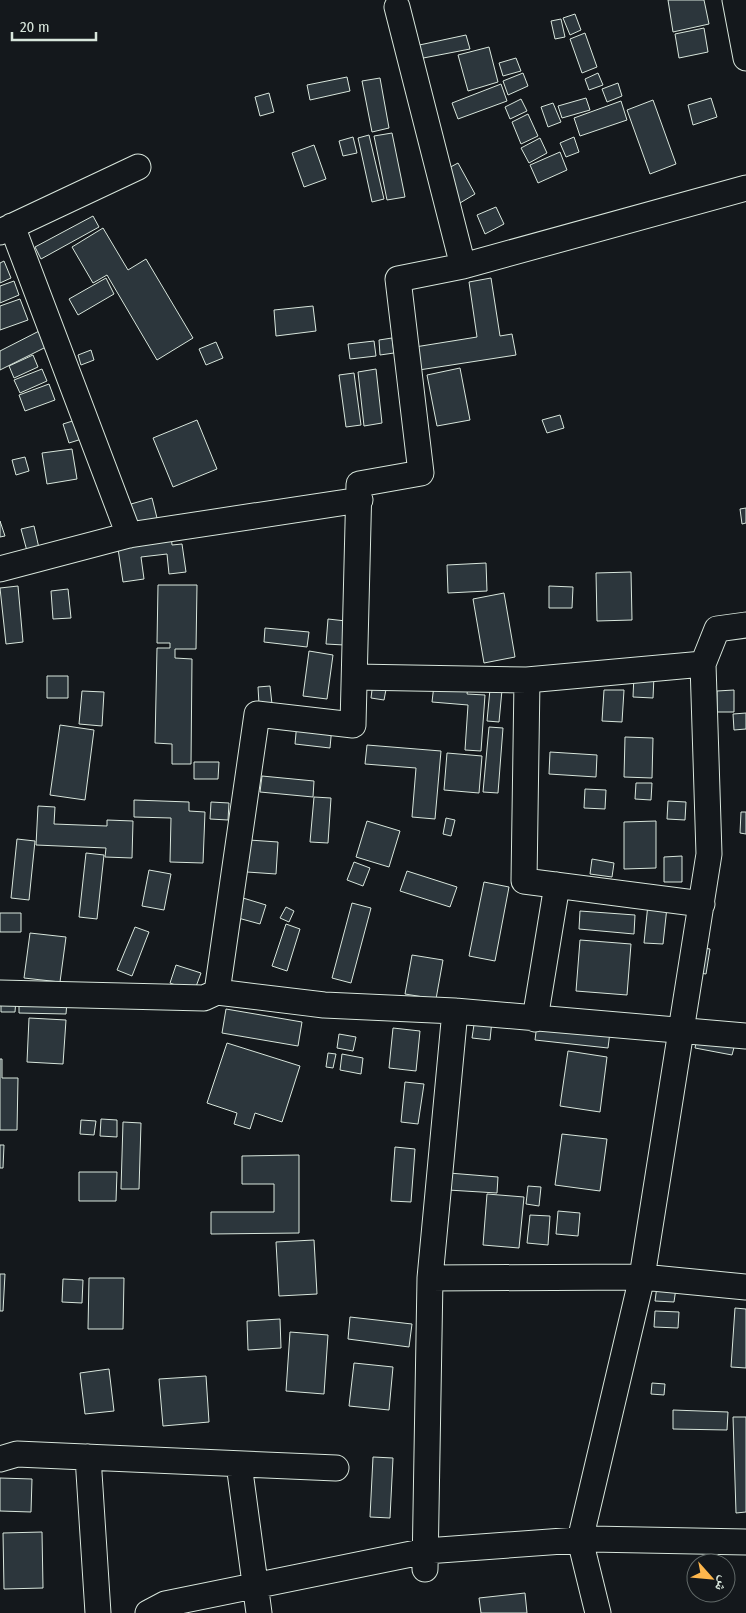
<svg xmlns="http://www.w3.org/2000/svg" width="746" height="1613" font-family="'Fira Sans Condensed','Noto Naskh Arabic',sans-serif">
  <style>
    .building { fill: #2c363c; stroke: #d8e6dc }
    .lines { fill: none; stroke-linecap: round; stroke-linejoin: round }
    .street-casing { stroke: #d8e6dc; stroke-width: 27 }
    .street { stroke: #14181c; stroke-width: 25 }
  </style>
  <rect width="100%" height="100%" fill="#14181c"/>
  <path class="building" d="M668 0H704L709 24 673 32Z
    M575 14 581 30 570 35 563 18Z
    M561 19 565 37 555 39 551 21Z
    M704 28 708 52 679 58 675 34Z
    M585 33 597 67 582 73 570 39Z
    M466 35 470 49 413 60 410 47Z
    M489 47 498 82 468 91 458 55Z
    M516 58 521 71 503 76 499 63Z
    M523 73 528 86 508 95 503 81Z
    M598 73 603 85 589 90 585 79Z
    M347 77 350 91 310 100 307 85Z
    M380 78 389 128 372 132 362 81Z
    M618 83 622 96 607 102 602 89Z
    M501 84 507 101 458 119 452 103Z
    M269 93 274 112 260 116 255 97Z
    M586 98 590 110 562 118 558 106Z
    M711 98 717 117 693 125 688 105Z
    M521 99 527 111 510 119 505 107Z
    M653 100 676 164 650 174 627 110Z
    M621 101 627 120 580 136 574 118Z
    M553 103 561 122 548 127 541 107Z
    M528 114 538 136 521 144 512 122Z
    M392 133 405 197 387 200 374 136Z
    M369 135 384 199 372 202 358 138Z
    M353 137 357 153 343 156 339 141Z
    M574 137 579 152 566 157 560 143Z
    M540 138 547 153 529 163 521 148Z
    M314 145 326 179 304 187 292 153Z
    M560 152 567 170 538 183 530 165Z
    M458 163 475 194 460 203 443 171Z
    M496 207 504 224 485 234 477 215Z
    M93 216 99 227 41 259 35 247Z
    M103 228 128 270 146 259 193 338 157 360 107 275 93 283 72 247Z
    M4 261 11 278 0 283V263Z
    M106 278 114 294 78 315 69 299Z
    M491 278 500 336 512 334 516 355 419 370 415 347 477 337 469 282Z
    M14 281 19 295 0 303V286Z
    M20 299 28 320 0 330V306Z
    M313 306 316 331 276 336 274 310Z
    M45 328 52 344 0 370V351Z
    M392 338 394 353 380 355 379 340Z
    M374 341 376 356 350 359 348 344Z
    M216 342 223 358 206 365 199 349Z
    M91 350 94 360 81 365 78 355Z
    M33 355 38 367 14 378 9 366Z
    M460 368 470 420 437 426 427 375Z
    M42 369 47 381 20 393 14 380Z
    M376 369 382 423 364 426 358 372Z
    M354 373 361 425 346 427 339 375Z
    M49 384 55 400 25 411 19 395Z
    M560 415 564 428 547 433 542 420Z
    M79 419 85 438 69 443 63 424Z
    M197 420 217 469 173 487 153 438Z
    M72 449 77 479 47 484 42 453Z
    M25 457 29 471 16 475 12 460Z
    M152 498 158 522 137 528 131 504Z
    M746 508V523L742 524 740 509Z
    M0 521 5 536 0 537Z
    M34 526 39 548 27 551 21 529Z
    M171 534 172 545 182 544 186 572 169 574 167 554 141 557 144 579 123 582 117 542Z
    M486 563 487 591 448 593 447 565Z
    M631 572 632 620 597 621 596 573Z
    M158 585H197L196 649H175V658L192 659 191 764H172V744L155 743 157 648H170V643H157Z
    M18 586 23 642 6 644 0 588Z
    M549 586 573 587 572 608H549Z
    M68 589 71 618 53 619 51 591Z
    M504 593 515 657 484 663 473 599Z
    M328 619 346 621 344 645 326 644Z
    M265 628 309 632 307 647 264 642Z
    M309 651 333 655 327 699 303 696Z
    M634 675 654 676 653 698 633 697Z
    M47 676H68V698H47Z
    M373 682 387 684 384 700 371 698Z
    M434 685 468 687 467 694 485 695 481 751 465 750 468 705 432 702Z
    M270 686 272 704H259L258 687Z
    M490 689 502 690 499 722 487 721Z
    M604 690H624L622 722 602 721Z
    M734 690V712H717V691Z
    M82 691 104 692 102 726 79 724Z
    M746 713V729L734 730 733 714Z
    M297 722 332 726 330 748 295 744Z
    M60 725 94 730 85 800 50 795Z
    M489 727 503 728 498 793 483 792Z
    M625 737 653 738 652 778 624 777Z
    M367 745 441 751 435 819 412 817 416 768 365 764Z
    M550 752 597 755 596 777 549 774Z
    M447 753 482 756 479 793 444 790Z
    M194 762H219L218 779H194Z
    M262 776 314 781 313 797 260 792Z
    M636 783H652L651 800 635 799Z
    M585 789 606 790 605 809 584 808Z
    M314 797 331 798 328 843 310 842Z
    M134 800 189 802V811L205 812 203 863 170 862 171 818 134 817Z
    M668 801 686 802 685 820 667 819Z
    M211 802 229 803 228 820 210 819Z
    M38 806 55 807 54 824 107 826V820L133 821 132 858 105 857 106 848 36 845Z
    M741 812H746V834L740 833Z
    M446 818 455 820 451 836 443 834Z
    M367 821 400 831 389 867 356 857Z
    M656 821V868L624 869V822Z
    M17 839 35 841 29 900 11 898Z
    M249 840 278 842 276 874 247 872Z
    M86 853 104 855 97 919 79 917Z
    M682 856V882H664V857Z
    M592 859 614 863 612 877 590 874Z
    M354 862 370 868 363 886 347 880Z
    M149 870 171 874 164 910 142 906Z
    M407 871 457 887 450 907 400 891Z
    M484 882 509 887 495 961 469 956Z
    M243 898 266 905 260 924 238 918Z
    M352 903 371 908 351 983 332 978Z
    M648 904 667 907 663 944 644 943Z
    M286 907 294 911 289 922 280 918Z
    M580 911 635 915 634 934 579 929Z
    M0 913H21V932H0Z
    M286 924 300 929 287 971 272 966Z
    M135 927 149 932 132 976 117 970Z
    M30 933 66 937 60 982 24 978Z
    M580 940 631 944 627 995 576 991Z
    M698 947 710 949 706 974 694 972Z
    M412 955 443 960 436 999 405 994Z
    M176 965 201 973 194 992 170 983Z
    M1 998 16 999 15 1012H1Z
    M19 1000 67 1002 66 1014 19 1013Z
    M226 1009 302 1022 298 1046 222 1033Z
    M29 1018 66 1020 63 1064 27 1062Z
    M475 1018 492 1020 490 1040 472 1038Z
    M537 1024 610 1032 608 1048 535 1040Z
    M393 1028 420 1031 416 1071 389 1068Z
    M698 1033 736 1040 732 1055 695 1048Z
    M339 1034 356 1037 353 1051 337 1048Z
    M227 1043 300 1066 282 1122 255 1113 250 1129 234 1124 237 1113 207 1103Z
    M568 1051 607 1057 600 1112 560 1106Z
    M328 1053 336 1054 333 1068 326 1067Z
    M342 1054 363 1058 361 1074 340 1070Z
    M0 1059H2V1078H18L17 1130H0Z
    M405 1082 424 1084 418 1124 401 1122Z
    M101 1119 117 1120V1137L100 1136Z
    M81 1120 96 1121 94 1135 80 1134Z
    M123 1122 141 1123 139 1189H121Z
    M562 1134 607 1139 600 1191 555 1185Z
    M0 1145H4L3 1168H0Z
    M395 1147 415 1149 411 1202 391 1201Z
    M299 1155V1233L211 1234V1212H274V1184H242V1156Z
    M79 1172H117L116 1201H79Z
    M449 1173 498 1177 497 1193 448 1190Z
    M528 1186 541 1187 539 1206 526 1204Z
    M487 1194 524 1197 519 1248 483 1245Z
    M558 1211 580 1213 578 1236 556 1234Z
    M530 1215 550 1216 548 1245 527 1243Z
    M314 1240 317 1294 279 1296 276 1242Z
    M0 1274H5L3 1311H0Z
    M89 1278H124L123 1329H88Z
    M63 1279 83 1280 82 1303 62 1302Z
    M657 1286 676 1288 674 1302 655 1301Z
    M735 1308 746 1309V1368L731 1367Z
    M655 1311 679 1312 678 1328 654 1327Z
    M350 1317 412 1324 409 1347 348 1339Z
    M280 1319 281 1348 248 1350 247 1321Z
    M290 1332 328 1335 324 1394 286 1391Z
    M354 1363 393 1367 389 1410 349 1406Z
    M109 1369 114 1411 85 1414 80 1373Z
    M206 1376 209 1422 163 1426 159 1379Z
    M652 1383 665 1384 664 1395 651 1394Z
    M673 1410 728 1412 727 1430 673 1429Z
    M733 1417H746V1512L736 1513Z
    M373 1457 393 1458 390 1518 370 1517Z
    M0 1478 32 1479 31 1512 0 1511Z
    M42 1532 43 1588 4 1589 3 1533Z
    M525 1593 527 1613H481L479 1598Z"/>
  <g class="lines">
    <defs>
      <path id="street" d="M735 0 746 58
        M397 7 463 266
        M12 226 129 535
        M0 232 138 167
        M0 569 129 535 360 500
        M355 677 527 680 703 664 717 629 746 625
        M527 680 524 881 702 904
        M217 992 257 714 353 725 359 484 421 473 398 279 463 266 746 188
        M0 993 204 998 217 992 324 1005 455 1011 746 1036
        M535 1019 557 885
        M430 1278 642 1277 746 1287
        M88 1457 98 1613
        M0 1459 17 1454 336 1468
        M239 1464 259 1613
        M425 1569 430 1278 455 1011
        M148 1613 165 1604 426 1551 591 1539 746 1542
        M598 1613 580 1540 642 1277 709 854 703 664"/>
    </defs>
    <use href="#street" class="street-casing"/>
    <use href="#street" class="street"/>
  </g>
  <g transform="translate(711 1578) rotate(117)"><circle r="24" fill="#14181c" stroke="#626a69"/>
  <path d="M0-4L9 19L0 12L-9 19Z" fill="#ffb74d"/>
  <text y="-8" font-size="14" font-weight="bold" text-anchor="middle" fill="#d8e6dc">ش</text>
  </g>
  <path d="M12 32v8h84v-8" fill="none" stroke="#d8e6dc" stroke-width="2.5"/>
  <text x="20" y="32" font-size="15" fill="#d8e6dc" stroke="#14181c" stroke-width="4" paint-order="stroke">20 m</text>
</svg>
